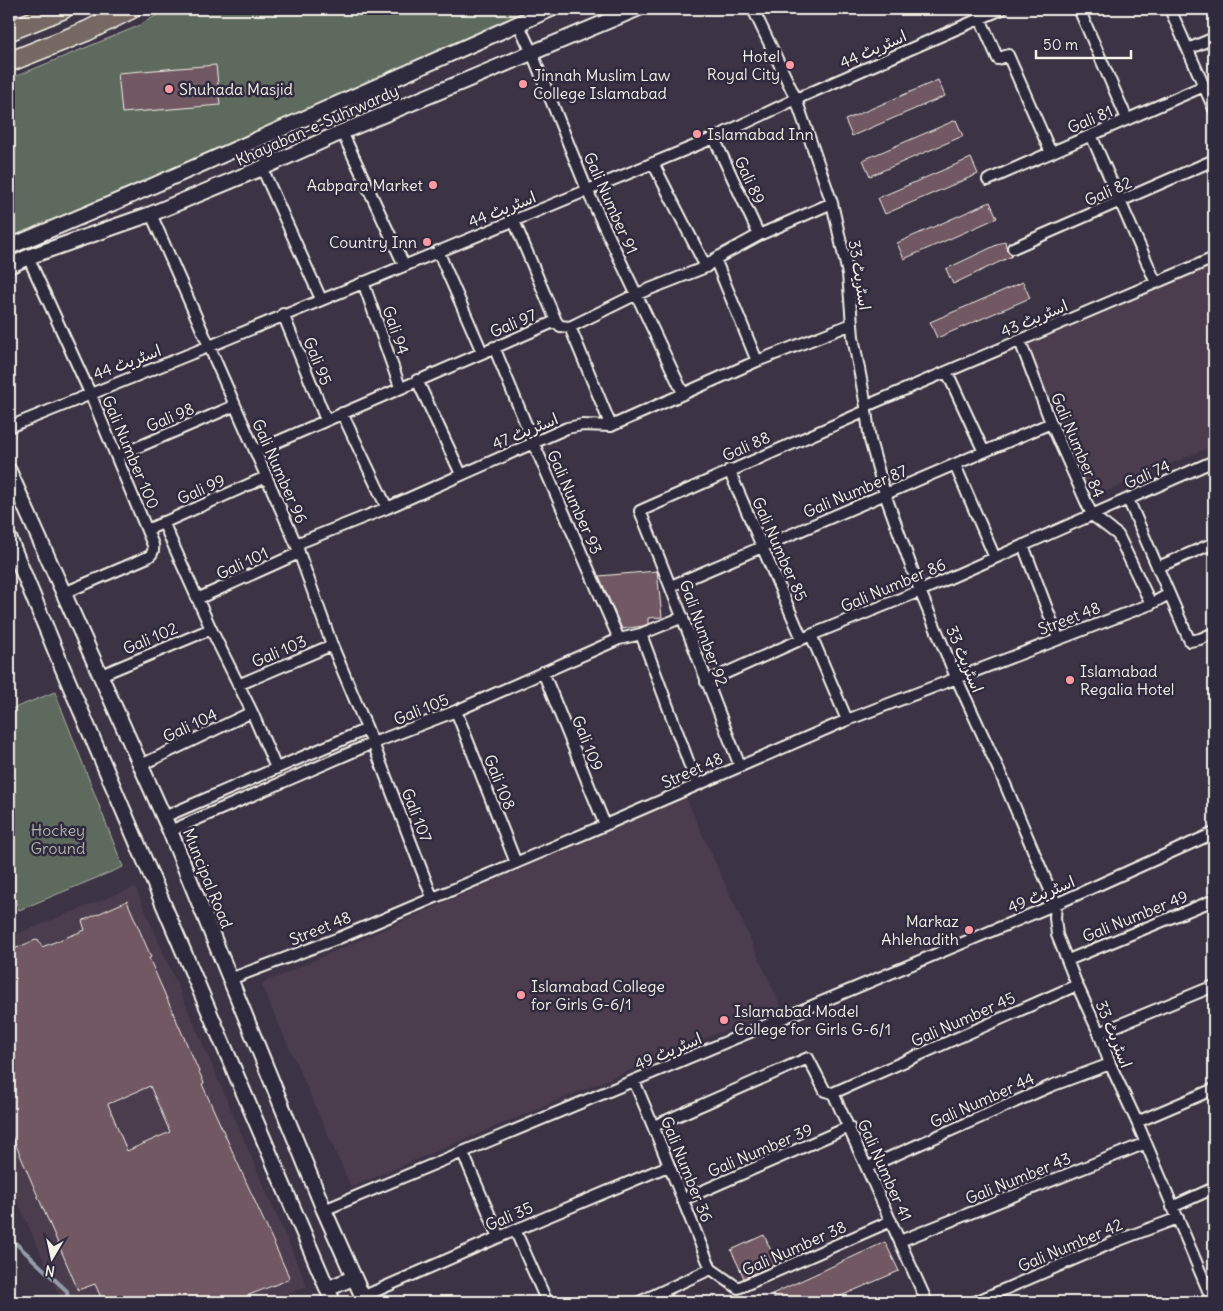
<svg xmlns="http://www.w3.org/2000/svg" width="1223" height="1311" font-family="Delius,'Playpen Sans Arabic',sans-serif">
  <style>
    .built { fill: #4c3e4e }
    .green { fill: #5e6a5f; stroke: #a9aea4 }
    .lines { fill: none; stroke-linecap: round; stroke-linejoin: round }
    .stream { stroke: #939ea8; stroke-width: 4 }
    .building { fill: #715964; stroke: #f4f1e8; fill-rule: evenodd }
    .street-casing { stroke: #f4f1e8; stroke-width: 14 }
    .secondary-casing { stroke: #f4f1e8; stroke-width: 18 }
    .highway-casing { stroke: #f4f1e8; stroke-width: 22 }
    .street { stroke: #2f2a3d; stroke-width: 10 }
    .secondary { stroke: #2f2a3d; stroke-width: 14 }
    .highway { stroke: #766964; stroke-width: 19 }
    .poi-dot { fill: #ff9aa2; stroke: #2f2a3d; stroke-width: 2 }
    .labels { text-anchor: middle; stroke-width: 5; stroke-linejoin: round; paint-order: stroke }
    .street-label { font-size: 16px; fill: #f4f1e8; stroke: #2f2a3d }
    .poi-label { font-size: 16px; fill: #f4f1e8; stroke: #2f2a3d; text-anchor: start }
    .park-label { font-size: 16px; fill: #b0b4aa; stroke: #2f2a3d }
  </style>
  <rect width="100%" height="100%" fill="#3c3345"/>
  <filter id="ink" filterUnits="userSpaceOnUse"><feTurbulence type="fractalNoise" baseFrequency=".02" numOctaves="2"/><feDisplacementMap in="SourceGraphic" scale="10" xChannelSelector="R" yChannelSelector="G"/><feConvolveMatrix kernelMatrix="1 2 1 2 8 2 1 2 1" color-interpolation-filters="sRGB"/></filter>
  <g filter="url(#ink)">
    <path class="built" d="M1214 259V445L1091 498 1016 338Z
      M685 796 781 1007 351 1187 261 984Z
      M135 887 307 1286 266 1302H62L9 1182V937Z"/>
    <path class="green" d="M168 9H547L9 238V79L136 27Z
      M55 692 123 867 19 910 9 886V710Z"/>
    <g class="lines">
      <path class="stream" d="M9 1237 67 1291 68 1302"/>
    </g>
    <path class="building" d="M216 65 220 105 122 113 118 73Z
      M938 80 945 96 852 136 845 120Z
      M956 120 963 136 870 176 863 160Z
      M971 158 978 174 885 214 878 198Z
      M990 202 997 218 904 259 897 243Z
      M1005 241 1007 251 1012 256 953 284 946 269Z
      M1023 282 1030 298 937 338 930 322Z
      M657 571 662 617 648 618V624L643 626 622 629 599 576Z
      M127 901 151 957 149 958 204 1083 202 1084 290 1279 231 1302H103L95 1284 78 1290 9 1129V951L38 939 42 947 85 930 82 921ZM150 1086 170 1132 127 1151 108 1104Z
      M764 1235 777 1264 744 1278 731 1250Z
      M885 1242 899 1271 827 1302H776L772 1294Z"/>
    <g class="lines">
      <defs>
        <path id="street" d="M753 9 796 99 832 203 848 274 853 337 866 406V411L870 440 885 494 920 591 956 677 1002 777 1056 904 1055 918 1057 935 1077 985 1099 1033 1110 1064 1137 1122 1213 1302
          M1079 9 1127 119
          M1170 9 1214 109
          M980 18 998 59 1008 55 1051 153
          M518 23 532 53 587 190 683 393
          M1188 49 1214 38
          M342 132 404 265
          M1091 135 1156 283
          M714 138 759 235
          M653 163 706 267
          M262 168 321 299
          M988 180 1204 86
          M151 214 296 544 332 645 373 743 432 897
          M514 221 556 321
          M1013 248 1214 160
          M438 251 482 352
          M28 257 90 393 153 545C154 551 153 554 148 557L64 593
          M715 259 757 361
          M363 282 400 387
          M283 314 326 420
          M570 327 611 426
          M1020 341 1051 423 1092 515 1118 535 1151 604
          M494 347 534 444 619 639
          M947 372 984 452
          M417 380 461 474
          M866 406 1214 258
          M342 413 387 508
          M9 427 210 346 714 138 796 99 1002 9
          M256 451 556 321 560 326 570 327 637 294 706 267 715 259 759 235 832 203
          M117 456 234 406
          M955 465 995 558
          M729 470 802 639
          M1128 499 1187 635 1190 641 1200 639 1214 633
          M163 522 211 629 252 712 276 768
          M147 530 266 477
          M296 544 387 508 567 428 582 425 611 426 757 361 852 324
          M1023 545 1058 638
          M1158 567 1214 543
          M671 586 1051 423
          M197 599 299 553
          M641 634 697 785
          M811 635 847 720
          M543 672 605 825
          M101 675 211 629
          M706 682 811 635 920 591 1214 461
          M238 685 332 645
          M456 711 516 863
          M141 765 252 712
          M740 766C706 681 675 595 640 511L866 411
          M164 817 367 729
          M170 831 373 743 456 711 619 639 641 634 683 617
          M1068 960 1214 900
          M230 979 339 938 605 825 847 720 1151 604 1169 594
          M1099 1033 1214 986
          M634 1081C661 1143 685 1207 711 1269
          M833 1093 1077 985
          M1137 1122 1214 1089
          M654 1126 808 1058 825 1091 833 1093 927 1302
          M463 1153 499 1237
          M868 1167 1051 1086 1110 1064
          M682 1200 849 1127
          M1172 1207 1214 1188
          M324 1210 1056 904 1214 833
          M515 1230 547 1302
          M900 1241 1146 1143
          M711 1269 738 1288 891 1221
          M663 1292 667 1302
          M362 1297 499 1237 668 1166
          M639 1302 711 1269
          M975 1302 1114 1242 1178 1218"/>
        <path id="secondary" d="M9 247 132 195 551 9
          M9 266 28 257 151 214 262 168 342 132 637 9
          M9 471 170 831 324 1210 365 1302
          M9 538 63 669 333 1302
          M327 1289 353 1278"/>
        <path id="highway" d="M9 31 63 9
          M9 62 87 31 131 9"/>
      </defs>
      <use href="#street" class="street-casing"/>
      <use href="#secondary" class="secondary-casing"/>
      <use href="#highway" class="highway-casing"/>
      <use href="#street" class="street"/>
      <use href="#secondary" class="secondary"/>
      <use href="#highway" class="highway"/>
    </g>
  </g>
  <g class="poi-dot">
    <circle cx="790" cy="65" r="5"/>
    <circle cx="523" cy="84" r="5"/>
    <circle cx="169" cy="89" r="5"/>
    <circle cx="697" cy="134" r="5"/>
    <circle cx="433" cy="185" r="5"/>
    <circle cx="427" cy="242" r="5"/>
    <circle cx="1070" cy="680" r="5"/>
    <circle cx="969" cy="930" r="5"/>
    <circle cx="521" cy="995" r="5"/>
    <circle cx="724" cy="1020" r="5"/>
  </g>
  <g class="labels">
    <g class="street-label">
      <text transform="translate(873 49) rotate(-24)" y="6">اسٹریٹ 44</text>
      <text transform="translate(1090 119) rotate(-23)" y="6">Gali 81</text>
      <text transform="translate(317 125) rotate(-24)" y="6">Khayaban-e-Suhrwardy</text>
      <text transform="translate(750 180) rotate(65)" y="6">Gali 89</text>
      <text transform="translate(1108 191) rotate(-24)" y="6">Gali 82</text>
      <text transform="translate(611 203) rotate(66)" y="6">Gali Number 91</text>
      <text transform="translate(502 209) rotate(-22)" y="6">اسٹریٹ 44</text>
      <text transform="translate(860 275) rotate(81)" y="6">اسٹریٹ 33</text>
      <text transform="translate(1034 318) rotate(-23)" y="6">اسٹریٹ 43</text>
      <text transform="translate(513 323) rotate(-23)" y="6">Gali 97</text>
      <text transform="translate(396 330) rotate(71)" y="6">Gali 94</text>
      <text transform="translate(318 361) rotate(68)" y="6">Gali 95</text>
      <text transform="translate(127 362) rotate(-21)" y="6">اسٹریٹ 44</text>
      <text transform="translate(170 417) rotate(-23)" y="6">Gali 98</text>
      <text transform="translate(525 431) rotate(-23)" y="6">اسٹریٹ 47</text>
      <text transform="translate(1078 445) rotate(67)" y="6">Gali Number 84</text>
      <text transform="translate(746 446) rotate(-24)" y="6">Gali 88</text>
      <text transform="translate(131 452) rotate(67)" y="6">Gali Number 100</text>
      <text transform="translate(280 471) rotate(66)" y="6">Gali Number 96</text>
      <text transform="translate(1147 474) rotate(-24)" y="6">Gali 74</text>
      <text transform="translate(201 489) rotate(-24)" y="6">Gali 99</text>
      <text transform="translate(855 491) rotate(-23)" y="6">Gali Number 87</text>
      <text transform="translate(575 502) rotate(66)" y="6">Gali Number 93</text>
      <text transform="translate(780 549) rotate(66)" y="6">Gali Number 85</text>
      <text transform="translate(242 563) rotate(-25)" y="6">Gali 101</text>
      <text transform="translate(893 585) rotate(-23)" y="6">Gali Number 86</text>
      <text transform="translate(1069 618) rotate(-21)" y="6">Street 48</text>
      <text transform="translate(704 633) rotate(70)" y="6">Gali Number 92</text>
      <text transform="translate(150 638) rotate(-23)" y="6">Gali 102</text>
      <text transform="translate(279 651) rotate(-23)" y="6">Gali 103</text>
      <text transform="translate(965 659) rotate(67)" y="6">اسٹریٹ 33</text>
      <text transform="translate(421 709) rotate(-22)" y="6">Gali 105</text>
      <text transform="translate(190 725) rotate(-25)" y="6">Gali 104</text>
      <text transform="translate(588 743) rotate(68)" y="6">Gali 109</text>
      <text transform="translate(692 770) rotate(-24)" y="6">Street 48</text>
      <text transform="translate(500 782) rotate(68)" y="6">Gali 108</text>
      <text transform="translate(417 815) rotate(69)" y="6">Gali 107</text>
      <text transform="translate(208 878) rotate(68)" y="6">Muncipal Road</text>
      <text transform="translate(1041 894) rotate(-23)" y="6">اسٹریٹ 49</text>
      <text transform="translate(1135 916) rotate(-22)" y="6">Gali Number 49</text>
      <text transform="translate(320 928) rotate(-22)" y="6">Street 48</text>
      <text transform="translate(963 1019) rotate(-24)" y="6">Gali Number 45</text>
      <text transform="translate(1114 1034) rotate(68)" y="6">اسٹریٹ 33</text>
      <text transform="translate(668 1051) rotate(-23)" y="6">اسٹریٹ 49</text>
      <text transform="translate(982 1100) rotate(-24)" y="6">Gali Number 44</text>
      <text transform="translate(760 1150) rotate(-23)" y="6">Gali Number 39</text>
      <text transform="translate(687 1169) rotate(68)" y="6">Gali Number 36</text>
      <text transform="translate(885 1170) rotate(66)" y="6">Gali Number 41</text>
      <text transform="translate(1018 1178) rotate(-22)" y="6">Gali Number 43</text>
      <text transform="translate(509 1216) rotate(-23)" y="6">Gali 35</text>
      <text transform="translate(1070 1245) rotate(-23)" y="6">Gali Number 42</text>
      <text transform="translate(794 1248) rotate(-24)" y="6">Gali Number 38</text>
    </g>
    <g class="poi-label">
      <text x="780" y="62" text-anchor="end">Hotel<tspan x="780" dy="18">Royal City</tspan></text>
      <text x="533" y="81">Jinnah Muslim Law<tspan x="533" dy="18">College Islamabad</tspan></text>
      <text x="179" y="95">Shuhada Masjid</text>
      <text x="707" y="140">Islamabad Inn</text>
      <text x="423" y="191" text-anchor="end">Aabpara Market</text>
      <text x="417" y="248" text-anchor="end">Country Inn</text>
      <text x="1080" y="677">Islamabad<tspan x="1080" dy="18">Regalia Hotel</tspan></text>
      <text x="959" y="927" text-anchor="end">Markaz<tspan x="959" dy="18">Ahlehadith</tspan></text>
      <text x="531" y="992">Islamabad College<tspan x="531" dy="18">for Girls G-6/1</tspan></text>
      <text x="734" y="1017">Islamabad Model<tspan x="734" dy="18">College for Girls G-6/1</tspan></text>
    </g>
    <g class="park-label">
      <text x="58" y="836">Hockey<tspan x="58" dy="18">Ground</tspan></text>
    </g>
  </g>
  <rect width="1223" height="1311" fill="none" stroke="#2f2a3d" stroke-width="30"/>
  <rect x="15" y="15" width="1193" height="1281" fill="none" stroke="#f4f1e8" stroke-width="2" filter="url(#ink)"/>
  <g transform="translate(52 1258) rotate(189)" stroke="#2f2a3d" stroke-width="4" paint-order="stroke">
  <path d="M0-4L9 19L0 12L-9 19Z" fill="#f4f1e8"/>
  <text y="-8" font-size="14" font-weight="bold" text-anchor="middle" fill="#f4f1e8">N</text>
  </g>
  <path d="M1036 50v8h95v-8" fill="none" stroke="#f4f1e8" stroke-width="2.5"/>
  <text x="1043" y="50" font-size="15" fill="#f4f1e8" stroke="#2f2a3d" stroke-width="4" paint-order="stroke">50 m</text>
</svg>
